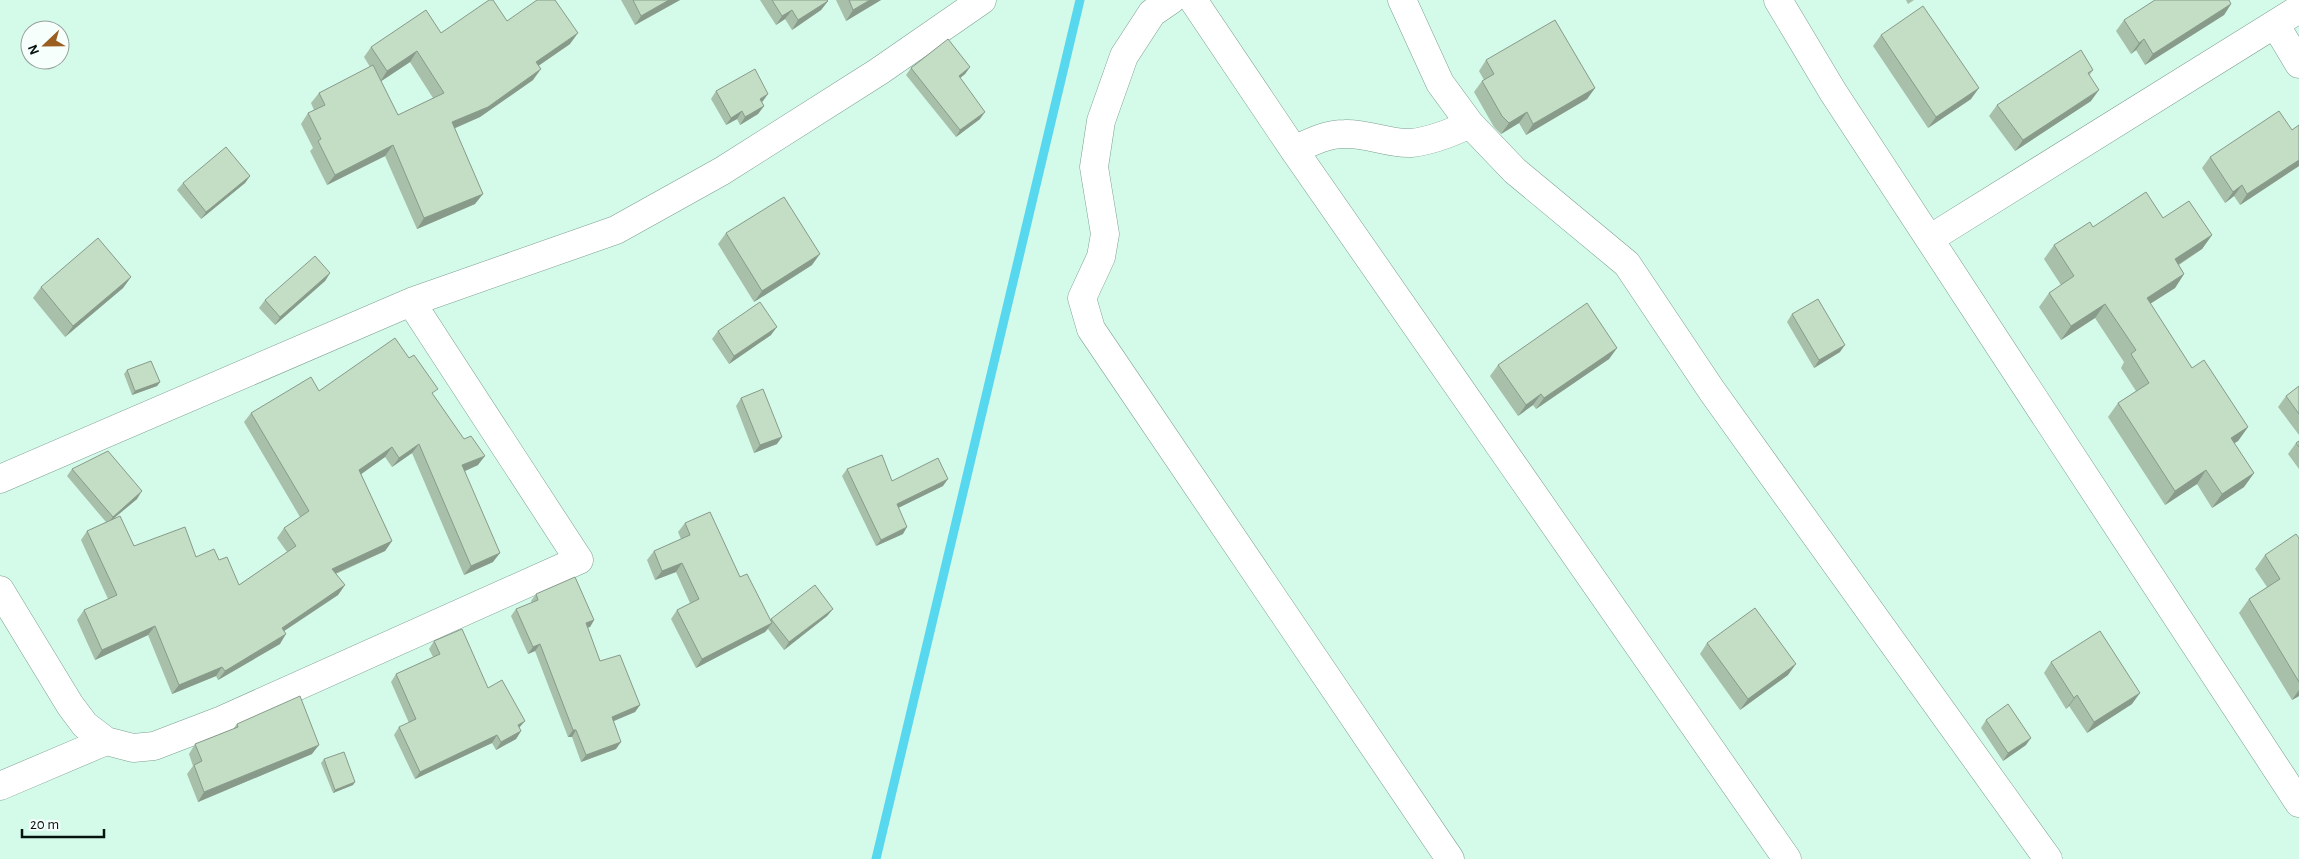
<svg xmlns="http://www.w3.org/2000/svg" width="2299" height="859" font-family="'Alegreya Sans',sans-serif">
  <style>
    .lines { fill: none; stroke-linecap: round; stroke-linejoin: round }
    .stream { stroke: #57d8ef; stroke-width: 9 }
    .minor-casing { stroke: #7ca091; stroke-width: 29 }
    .minor { stroke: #fff; stroke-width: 28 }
    .wall { fill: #a8bfa9; fill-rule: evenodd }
    .shaded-wall { fill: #889b8a }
    .building { fill: #c3dec5; stroke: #889b8a }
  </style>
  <rect width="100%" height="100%" fill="#d4faea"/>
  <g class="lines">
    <path class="stream" d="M876 859 1080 0"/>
    <defs>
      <path id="minor" d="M1171 0 1152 13 1124 56 1101 121 1094 167 1105 234 1101 257 1082 298 1091 329 1450 859
        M1193 0 1294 150 1787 859
        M1402 0 1440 83 1470 124 1515 171 1627 264 1712 391 2048 859
        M1778 0 1833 92 2299 803
        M2275 24 2299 64
        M1294 150C1311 142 1326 134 1345 134 1367 133 1388 144 1411 143 1431 141 1451 133 1470 124
        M1931 238 2299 9
        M0 479 411 302 616 230 722 171 878 72 982 0
        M0 590 70 705 85 725 106 741 133 748 154 746 222 720 579 560 411 302
        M0 786 106 741"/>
    </defs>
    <use href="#minor" class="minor-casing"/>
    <use href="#minor" class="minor"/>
  </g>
  <path class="wall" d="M621 0H680L635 25Z
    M760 0H827L828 1 821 10 792 30 785 19 776 25Z
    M836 0H881L846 21Z
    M1906 0H1914L1908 4Z
    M2231 4 2224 15 2145 65 2136 50 2131 54 2116 31 2124 20Z
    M507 21 570 44 538 66 533 80 480 117 455 128 475 204 417 229 385 156 327 185 310 151 313 148 301 124 308 113 314 110 311 103 319 93 370 67 364 57 371 47ZM410 62 433 98 398 115 381 81Z
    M1881 35 1971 99 1928 128 1873 46Z
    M1486 60 1595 88 1587 99 1526 135 1519 123 1501 134 1494 127 1474 92 1482 81 1484 80 1479 71Z
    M970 67 965 74 960 78 980 119 956 137 906 75 911 68Z
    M2093 70 2089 76 2091 101 2015 151 1989 116 1997 105Z
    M716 91 763 101 762 102 764 106 758 114 740 125 737 119 726 125 711 99Z
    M2299 125V166L2240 205 2234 196 2225 203 2202 168 2210 157 2292 130Z
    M250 176 245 183 201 219 177 190 183 183Z
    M2163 218 2212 235 2202 249 2179 265 2184 274 2175 288 2150 304 2192 368 2248 427 2238 441 2234 443 2254 473 2244 487 2212 508 2197 484 2165 505 2108 417 2118 403 2136 391 2121 368 2124 362 2095 318 2061 340 2039 307 2049 293 2061 285 2044 259 2054 245 2093 227Z
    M726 233 812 265 754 302 718 244Z
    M330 273 325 281 275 325 259 308 265 300Z
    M131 277 123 288 65 337 33 298 41 287Z
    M1792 314 1840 352 1814 368 1787 322Z
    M718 331 771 335 729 364 712 339Z
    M1617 348 1609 359 1536 409 1533 405 1518 416 1490 376 1498 365Z
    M127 370 160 382 157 386 132 395 124 374Z
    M2299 386V435L2278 407 2286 396Z
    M319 391 433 395 478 465 465 471 493 562 464 575 412 453 392 467 385 457 361 474 392 541 385 551 336 574 345 585 338 595 284 631 280 644 218 680 216 676 172 694 148 635 95 660 77 620 84 610 108 599 81 540 87 531 106 522 67 476 72 469 137 499 114 518 134 546 196 557 219 560 239 585 287 552 277 538 284 528 300 517 244 422 251 413Z
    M741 398 777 444 754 453 736 406Z
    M2299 441V469L2288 454 2296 443Z
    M847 469 892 481 943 486 898 508 903 534 876 546 842 476Z
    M685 523 740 577 770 620 771 619 833 609 827 616 784 650 768 629 765 632 696 668 671 619 677 610 690 603 676 572 655 580 647 560 654 551 681 539 678 532Z
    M2299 538V696L2292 700 2239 613 2249 599 2267 587 2255 569 2265 555Z
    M536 594 594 620 590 627H587L600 661 640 705 635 712 613 721 616 749 581 762 572 737H568L535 651 528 654 511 616 516 609 532 603 531 601Z
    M434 641 488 688 521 731 516 739 496 750 492 743 415 779 394 735 399 727 409 723 391 682 396 674 433 657 429 649Z
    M1707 643 1788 675 1740 710 1700 654Z
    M2051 662 2132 704 2087 733 2069 706 2066 709 2044 673Z
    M1986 720 2026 745 2003 761 1981 728Z
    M237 724 312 754 198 802 187 774 193 766 189 754 195 744 233 729Z
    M324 759 353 785 333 793 321 763Z"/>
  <path class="shaded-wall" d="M669 0H680L635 25 641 16Z
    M870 0H881L846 21 853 10Z
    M828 1 821 10 792 30 798 20Z
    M2231 4 2224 15 2145 65 2153 54Z
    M792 10 785 19 776 25 782 16Z
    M578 33 570 44 528 73 536 62Z
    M2144 39 2136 50 2131 54 2139 43Z
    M417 51 410 62 380 82 387 71Z
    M970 67 965 74 954 83 959 76Z
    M541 69 533 80 480 117 444 133 452 122Z
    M1595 88 1587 99 1526 135 1533 124Z
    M1979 88 1971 99 1928 128 1936 117Z
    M2099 90 2091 101 2015 151 2023 140Z
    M768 94 763 101 754 106 760 99Z
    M764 106 758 114 740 125 745 117Z
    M742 111 737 119 726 125 731 118Z
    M985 112 980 119 956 137 960 130Z
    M1527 112 1519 123 1501 134 1509 123Z
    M393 145 385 156 327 185 335 175Z
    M2299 160V166L2240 205 2247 194Z
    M250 176 245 183 201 219 206 212Z
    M2242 185 2234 196 2225 203 2233 192Z
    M483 194 475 204 417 229 424 218Z
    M2212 235 2202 249 2165 273 2175 259Z
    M820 254 812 265 754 302 762 291Z
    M330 273 325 281 275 325 280 317Z
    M2184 274 2175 288 2137 312 2147 298Z
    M131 277 123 288 65 337 73 326Z
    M2105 304 2095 318 2061 340 2071 326Z
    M777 327 771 335 729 364 734 356Z
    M1845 345 1840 352 1814 368 1819 360Z
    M1617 348 1609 359 1536 409 1544 398Z
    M160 382 157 386 132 395 135 391Z
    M1541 394 1533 405 1518 416 1526 405Z
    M2248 427 2238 441 2221 452 2231 438Z
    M782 437 777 444 754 453 760 445Z
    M419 444 412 453 392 467 399 458Z
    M392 447 385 457 353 480 359 470Z
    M485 456 478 465 456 475 462 465Z
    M2206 470 2197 484 2165 505 2175 491Z
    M2254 473 2244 487 2212 508 2222 494Z
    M948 479 943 486 892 511 897 504Z
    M142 491 137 499 107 524 113 517Z
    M907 527 903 534 876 546 881 540Z
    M392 541 385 551 325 578 332 569Z
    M500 553 493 562 464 575 471 566Z
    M682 563 676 572 655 580 662 571Z
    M345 585 338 595 275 637 282 628Z
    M833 609 827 616 784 650 789 642Z
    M594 620 590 627 581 630 586 623Z
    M772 623 765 632 696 668 702 659Z
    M155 626 148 635 95 660 102 650Z
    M286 634 280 644 218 680 225 671Z
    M540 644 535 651 528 654 533 647Z
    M1796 664 1788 675 1740 710 1748 699Z
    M222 667 216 676 172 694 179 685Z
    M2299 690V696L2292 700Z
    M2140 693 2132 704 2087 733 2094 722Z
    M2077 695 2069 706 2066 709 2074 698Z
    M640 705 635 712 607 724 612 717Z
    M525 721 519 728 518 725Z
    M573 730H576L572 737H568Z
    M521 731 516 739 496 750 501 742Z
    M497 735 492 743 415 779 420 772Z
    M2031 738 2026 745 2003 761 2008 753Z
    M621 742 616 749 581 762 586 755Z
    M319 745 312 754 198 802 204 792Z
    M355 782 353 785 333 793 335 790Z"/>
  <path class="building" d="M489 0H493L507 21 537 0H555L578 33 536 62 541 69 488 107 452 122 483 194 424 218 393 145 335 175 318 141 321 139 308 113 325 105 319 93 373 65 398 115 444 93 417 51 387 71 371 47 426 10 441 33Z
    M633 0H669L641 16Z
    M772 0H827L828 1 798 20 792 10 782 16Z
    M849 0H870L853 10Z
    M2155 0H2229L2231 4 2153 54 2144 39 2139 43 2124 20Z
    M1923 6 1979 88 1936 117 1881 35Z
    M1555 20 1595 88 1533 124 1527 112 1509 123 1502 116 1482 81 1494 74 1486 60Z
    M948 39 970 67 959 76 985 112 960 130 911 68Z
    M2081 50 2093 70 2088 73 2099 90 2023 140 1997 105Z
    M755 69 768 94 760 99 764 106 745 117 742 111 731 118 716 91Z
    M2279 111 2292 130 2299 125V160L2247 194 2242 185 2233 192 2210 157Z
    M226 147 250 176 206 212 183 183Z
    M2146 192 2163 218 2189 201 2212 235 2175 259 2184 274 2147 298 2192 368 2204 360 2248 427 2231 438 2254 473 2222 494 2206 470 2175 491 2118 403 2149 383 2131 354 2136 350 2105 304 2071 326 2049 293 2074 276 2054 245 2090 222 2093 227Z
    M784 197 820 254 762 291 726 233Z
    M98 238 131 277 73 326 41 287Z
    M315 256 330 273 280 317 265 300Z
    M1818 299 1845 345 1819 360 1792 314Z
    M760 302 777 327 734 356 718 331Z
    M1587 303 1617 348 1544 398 1541 394 1526 405 1498 365Z
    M395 338 409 358 414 355 438 389 432 393 464 439 471 436 485 456 462 465 500 553 471 566 419 444 399 458 392 447 359 470 392 541 332 569 345 585 282 628 286 634 225 671 222 667 179 685 155 626 102 650 84 610 117 595 87 531 120 516 134 546 185 527 196 557 214 549 219 560 227 557 239 585 296 546 284 528 309 511 251 413 311 377 319 391Z
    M151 361 160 382 135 391 127 370Z
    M2299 386V414L2286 396Z
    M763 389 782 437 760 445 741 398Z
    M2299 441V447L2296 443Z
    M108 451 142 491 113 517 72 469Z
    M882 455 892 481 938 458 948 479 897 504 907 527 881 540 847 469Z
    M710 512 740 577 747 574 772 623 702 659 677 610 699 599 682 563 662 571 654 551 690 535 685 523Z
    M2296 534 2299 538V682L2249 599 2280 579 2265 555Z
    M575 577 594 620 586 623 600 661 620 655 640 705 612 717 621 742 586 755 576 730H573L540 644 533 647 516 609 538 600 536 594Z
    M815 585 833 609 789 642 771 619Z
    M1755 608 1796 664 1748 699 1707 643Z
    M462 629 488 688 502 680 525 721 518 725 521 731 501 742 497 735 420 772 399 727 416 719 396 674 440 654 434 641Z
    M2100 631 2140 693 2094 722 2077 695 2074 698 2051 662Z
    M300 696 319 745 204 792 194 765 202 761 195 744 238 727 237 724Z
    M2008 704 2031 738 2008 753 1986 720Z
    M344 752 355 782 335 790 324 759Z"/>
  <g transform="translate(45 45) rotate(248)"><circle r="24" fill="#f7fffc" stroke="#97a19d"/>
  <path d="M0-4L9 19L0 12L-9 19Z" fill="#9b5e21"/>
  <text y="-8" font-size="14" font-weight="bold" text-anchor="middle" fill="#06140f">N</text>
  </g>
  <path d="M22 829v8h82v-8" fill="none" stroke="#06140f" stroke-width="2.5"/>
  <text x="30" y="829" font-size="15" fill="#06140f" stroke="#f7fffc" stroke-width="4" paint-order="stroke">20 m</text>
</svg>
